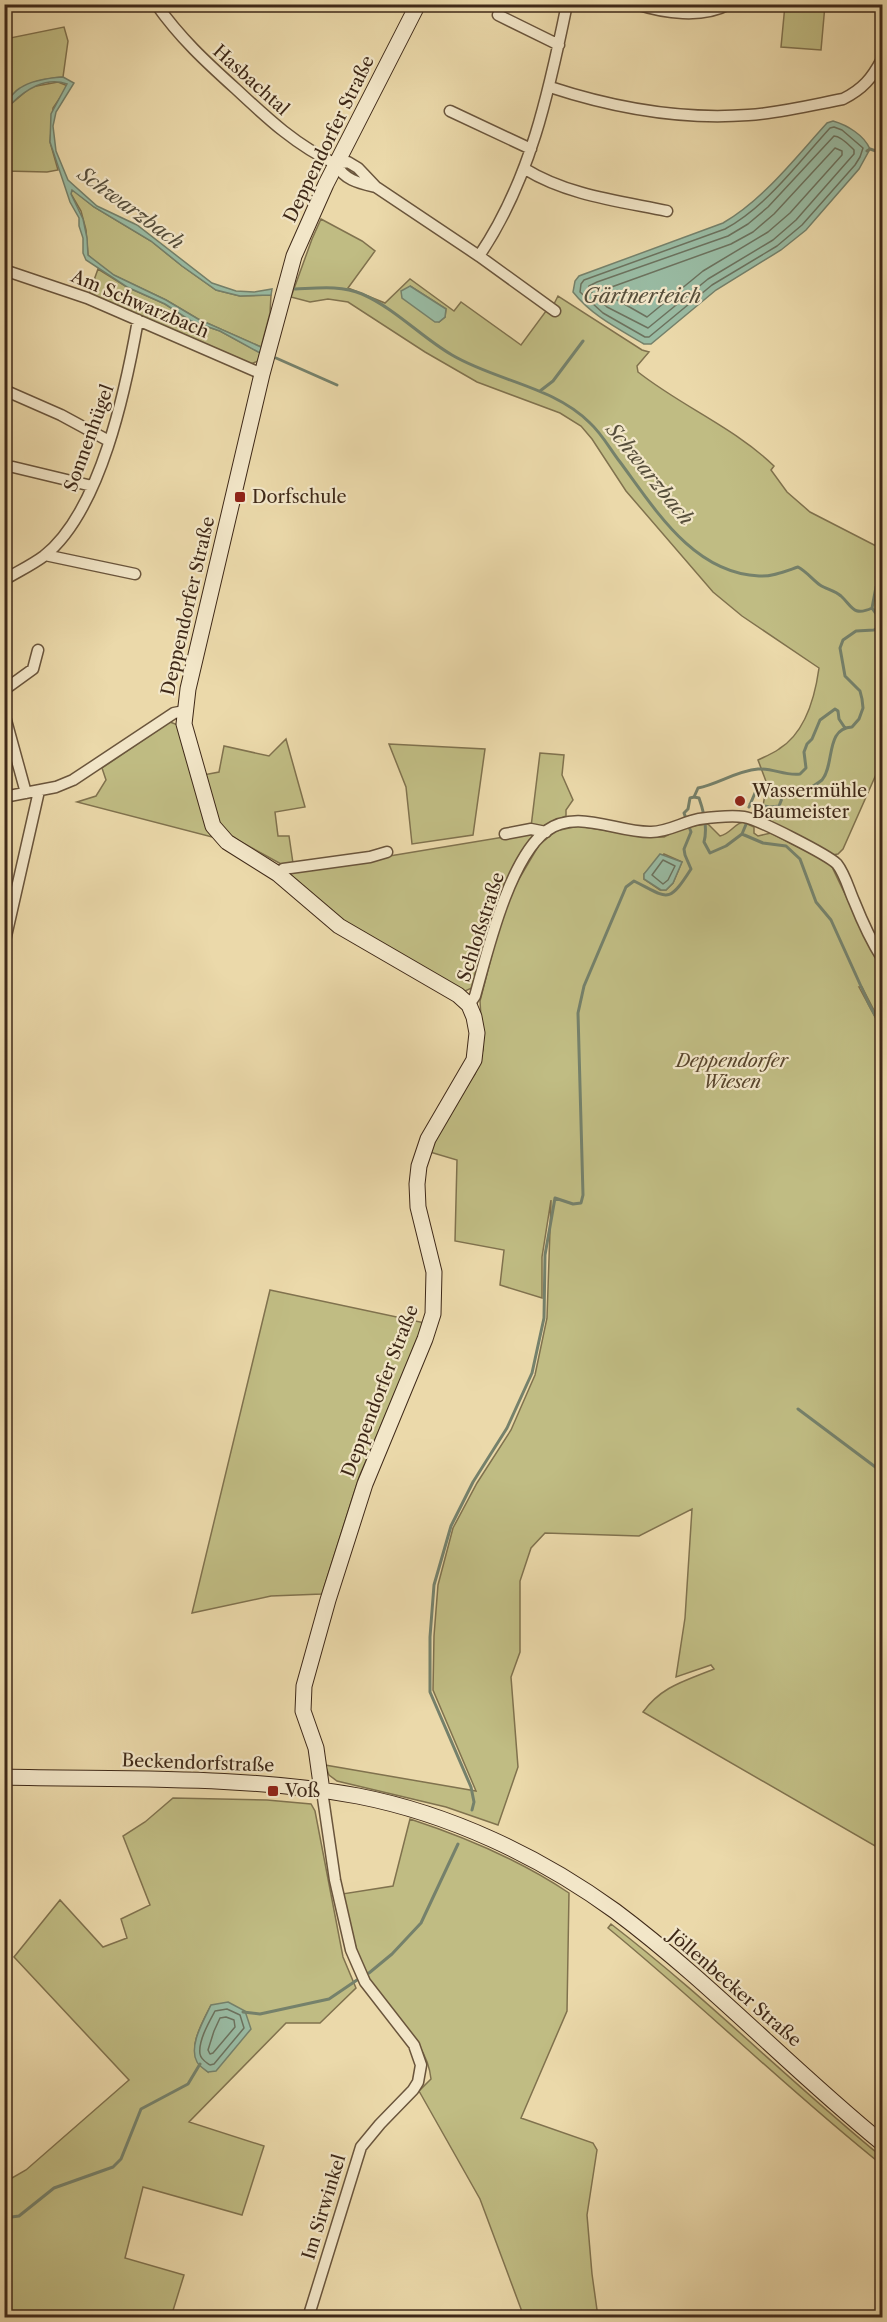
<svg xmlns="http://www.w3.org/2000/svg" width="887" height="2322" font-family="'Libre Caslon Text',serif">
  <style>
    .green { fill: #c0bc83; stroke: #80724e; stroke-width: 1.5; fill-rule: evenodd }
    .water { fill: #99bba3; stroke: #75816b; stroke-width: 1.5 }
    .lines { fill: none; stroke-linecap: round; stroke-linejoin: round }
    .shore { stroke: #6c725e; stroke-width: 1.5 }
    .stream { stroke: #75816b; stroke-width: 3 }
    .street-casing { stroke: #6a553c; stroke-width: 13 }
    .secondary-casing { stroke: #3f2918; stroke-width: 17 }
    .street { stroke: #f2e6c8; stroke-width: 10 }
    .secondary { stroke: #f2e6c8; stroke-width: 15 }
    .poi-dot { fill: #8f2418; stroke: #f2e6c8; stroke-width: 2 }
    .labels { text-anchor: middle; stroke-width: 4.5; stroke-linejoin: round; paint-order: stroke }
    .street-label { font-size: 18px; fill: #3f2918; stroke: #f2e6c8 }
    .poi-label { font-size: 18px; fill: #3f2918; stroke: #f2e6c8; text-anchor: start }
    .park-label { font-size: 18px; font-style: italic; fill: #59462d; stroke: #f2e6c8 }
    .water-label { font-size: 20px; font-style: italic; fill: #564e3b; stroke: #f2e6c8 }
  </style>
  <rect width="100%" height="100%" fill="#ebd9aa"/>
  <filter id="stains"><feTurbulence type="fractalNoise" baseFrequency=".00333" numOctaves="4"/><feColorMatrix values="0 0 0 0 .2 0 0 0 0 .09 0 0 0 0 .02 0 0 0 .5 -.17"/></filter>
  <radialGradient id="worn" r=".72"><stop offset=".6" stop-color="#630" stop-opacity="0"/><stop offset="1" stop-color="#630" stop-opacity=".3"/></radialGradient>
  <path class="green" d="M785 5H825L821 50 781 47Z
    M64 27 68 41 63 77C46 79 34 80 20 89 14 92 12 98 5 100V39Z
    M58 82 68 86 53 108 50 142 58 170 47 172 5 171 4 104H11L31 87Z
    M72 189 94 207 151 241 182 266 216 290 240 296 271 295 270 313 261 347 198 319 166 300 113 275 93 260 88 255 86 230 81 211 71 194Z
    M321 219 362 241 375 251 348 288 385 303 410 279 454 311 461 302 521 345 546 311 550 312 558 296 642 350 649 352 637 366 638 372C681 406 735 428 774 466L771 470 787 492 810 512 882 549V761L843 849 838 854 832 855 761 816 767 784 758 760C764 757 772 754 779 749 805 733 815 697 819 668L742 616 713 592 626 491 592 439 581 426 560 413 477 382 425 352 348 302 328 299 310 302 291 297 312 239ZM410 286 446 309 445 317 439 322Z
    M98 269 127 287 165 304 191 321 220 331 257 351 260 353 258 361 251 364 89 294Z
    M170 722 178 725 212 837 77 802 96 796 106 780 102 768Z
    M286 739 305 807 275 812 278 836H289L293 863 281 864 223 832 203 775 219 772 224 746 269 756Z
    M389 744 485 749 473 835 412 844 406 787Z
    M540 753 564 755 562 775 573 800 566 810V816L543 826 531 827Z
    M743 822 754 827V833L758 836 771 833 826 861 832 867 866 938 882 966V1026L862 987H859L882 1030V1850L643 1712C662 1686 685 1681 714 1669L711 1665 676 1677 685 1618 692 1509 639 1536 545 1533 531 1548 520 1581V1652L511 1677 518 1767 498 1825 446 1807 337 1781 329 1775 325 1765 476 1791 433 1690 434 1636 438 1585 453 1528 477 1483 511 1430 535 1375 547 1318 551 1200 542 1257V1298L500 1285 504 1250 455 1241 457 1160 430 1152 446 1117 475 1074 483 1050 480 1001 499 927 513 889 539 845 556 831 578 826 646 837H664L684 827 708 824 720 836C730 834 734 824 743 822ZM664 854 682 862 673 883 666 890H660L644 879V874Z
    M528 833 535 836 474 987 463 992 346 926 287 873Z
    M270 1290 425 1323 359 1477 322 1594 271 1596 192 1613Z
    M173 1798 267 1800 311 1804 315 1811 343 1957 356 1988 320 2023H286L189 2122 264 2146 242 2215 143 2187 125 2258 184 2275 171 2317 5 2318V2182L26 2170 129 2080 14 1957 60 1900 103 1947 127 1938 121 1919 150 1905 123 1836 145 1822ZM211 2005 208 2072C183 2053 199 2029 211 2005Z
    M410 1819C465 1837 520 1860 569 1893L567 2011 521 2118 593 2143 597 2150 587 2215 592 2274 598 2317H524L480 2199 419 2091 431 2079C427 2040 392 2018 373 1986 356 1958 350 1926 342 1894L393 1886Z
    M611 1924C706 1997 790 2082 882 2157V2165C788 2090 702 2005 608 1928Z"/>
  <path class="water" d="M63 77 74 83 56 112 53 126 56 151 68 180 97 206 137 225 212 283 236 291 254 292 272 289 271 295 240 296 216 290 182 266 151 241 94 207 72 190 71 194 83 219 87 238 88 255 114 275 166 300 198 319 261 347 260 353 220 331 191 321 165 304 127 287 86 260 83 253V238L79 226V218L70 202 50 142 51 114 67 84C46 76 25 90 11 104H5V100C12 98 13 92 20 88 32 80 47 78 63 77Z
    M833 121C847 125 864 135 870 149L859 169 806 230 781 250 716 290 651 344H644C619 329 592 316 573 292L575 281 579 276 723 223C764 199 795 158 827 123Z
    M410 286 446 309 445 317 439 322H435L402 298 401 291Z
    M660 854 682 862 673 883 666 890H661L644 879V874Z
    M228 2002 245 2011 251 2029 216 2071 208 2072C204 2069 199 2066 197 2062 188 2046 204 2020 211 2005Z"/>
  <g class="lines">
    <path class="shore" d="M834 127 842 130 863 148 860 157 855 165 802 225 777 246 712 285 649 337H645L603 313 580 292 581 284 584 280 725 229C767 206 798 163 830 128Z
      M834 136C841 136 849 145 854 150V154L796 220 773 240 708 279 648 328 607 307 589 290V286L597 282 728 236 748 224 768 207Z
      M835 148 842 151V155L790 213 768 232 703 271 647 317 605 293 606 289 731 244 753 232 774 214Z
      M663 860 675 866 668 880 663 884 652 875Z
      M227 2009 240 2015 244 2028 214 2064 210 2065C206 2062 201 2060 200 2054 198 2041 209 2022 215 2011Z
      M226 2017 234 2020 235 2027 213 2053 210 2054 208 2050 214 2031 220 2018Z"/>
    <path class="stream" d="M867 151 870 149 882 153
      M295 289C318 288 341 285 362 294 396 309 421 337 452 355 496 381 553 386 590 423 602 434 610 449 620 462 655 509 693 573 759 576 772 577 786 571 798 567 807 572 812 579 820 585 826 589 835 591 841 596 852 606 853 617 872 608L880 619 879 627 874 630 856 631 843 640 840 648 845 676 860 691 862 699 863 708 859 719 852 727C825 728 835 765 822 780 817 784 807 790 802 793 794 796 782 791 774 790 768 790 762 792 755 793L749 807
      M276 358 337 385
      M540 391 553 381 583 341
      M872 608 876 587 882 577
      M694 797 699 798C704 812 708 827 704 842L710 853 726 846 742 834
      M750 804 771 807 779 806 785 791
      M747 822 742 834 763 843 786 846 800 859 816 902 831 920 869 1004 882 1028
      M798 1409 882 1472
      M472 1810 474 1802 471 1787 430 1692V1637L434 1585 451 1526 473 1482 507 1428 532 1373 544 1318 545 1255 555 1198 573 1204 581 1203 583 1195 578 1013 584 986 626 887 634 881C668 898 668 905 691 869L685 855 684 849 691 832 684 813 688 809 690 798 694 797 698 788C718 784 736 771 758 769 773 768 785 776 800 774L806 768 804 752 807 744 812 739 820 720 835 709 838 711 839 719 845 728
      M369 1973 392 1954 421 1923 458 1844
      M243 2012 260 2014 329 1999 357 1980
      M4 2218 19 2216 54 2188 113 2167 121 2159 141 2109 188 2084 200 2064"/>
    <defs>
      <path id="street" d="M156 4C180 38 206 62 236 89 268 119 297 146 336 164
        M636 4C664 13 702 19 729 4
        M498 15 559 45
        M550 87C614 108 681 120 748 115 780 113 812 105 843 99 863 89 872 78 882 59
        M450 111 531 149
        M336 164 348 162 358 168 376 187 479 256 555 311
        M336 164C344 180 359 183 376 187
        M525 169C567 195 619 201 667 211
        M479 256C530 181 549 92 567 4
        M4 270 87 298 262 374
        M4 390 61 415 109 441
        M13 467 92 486
        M45 555 135 574
        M4 580C17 572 32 565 44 556 101 511 126 388 138 320
        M4 690 33 669 38 650
        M4 713 26 793
        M4 797 56 787 73 780 174 713 184 711
        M505 834 531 829 546 832
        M278 874 283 869 370 857 387 852
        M4 945 39 791
        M469 1005 475 996C487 953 509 859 546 831 577 808 617 833 651 832 668 832 683 822 699 819 714 817 730 815 744 817 758 819 828 855 837 864 845 874 849 890 854 901 862 921 871 941 882 958
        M308 2318 361 2147 380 2124 413 2090 418 2082 421 2065 414 2045 365 1982 351 1950 335 1880 322 1791"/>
      <path id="secondary" d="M4 1777C120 1780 244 1775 358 1796 450 1814 539 1856 615 1911 710 1982 791 2069 882 2143
        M322 1791 316 1748 303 1711 304 1686 328 1600 365 1484 425 1339 433 1314 434 1272 418 1207 417 1184 419 1166 428 1139 474 1060 477 1033 474 1017 469 1005 458 995 339 926 278 874 227 842 213 826 184 724 188 689 262 374 294 256 326 184 418 4"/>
    </defs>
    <use href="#street" class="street-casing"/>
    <use href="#secondary" class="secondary-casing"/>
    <use href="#street" class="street"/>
    <use href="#secondary" class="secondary"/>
  </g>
  <g class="poi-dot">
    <rect x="234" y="491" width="12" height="12" rx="3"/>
    <circle cx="740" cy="801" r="6"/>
    <rect x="267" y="1785" width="12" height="12" rx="3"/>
  </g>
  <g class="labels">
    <g class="street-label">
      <text transform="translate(251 80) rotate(42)" y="6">Hasbachtal</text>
      <text transform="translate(329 139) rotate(-64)" y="6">Deppendorfer Straße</text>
      <text transform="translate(140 304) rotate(23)" y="6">Am Schwarzbach</text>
      <text transform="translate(89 438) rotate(-70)" y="6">Sonnenhügel</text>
      <text transform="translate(188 606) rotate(-77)" y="6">Deppendorfer Straße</text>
      <text transform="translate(481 927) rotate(-72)" y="6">Schloßstraße</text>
      <text transform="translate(380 1391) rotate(-69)" y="6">Deppendorfer Straße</text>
      <text transform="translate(198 1763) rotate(2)" y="6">Beckendorfstraße</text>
      <text transform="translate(735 1988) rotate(41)" y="6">Jöllenbecker Straße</text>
      <text transform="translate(324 2207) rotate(-73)" y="6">Im Sirwinkel</text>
    </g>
    <g class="poi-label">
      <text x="252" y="503">Dorfschule</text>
      <text x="752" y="797">Wassermühle<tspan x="752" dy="21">Baumeister</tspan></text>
      <text x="285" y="1797">Voß</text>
    </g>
    <g class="park-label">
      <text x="732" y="1067">Deppendorfer<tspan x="732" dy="21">Wiesen</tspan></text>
    </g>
    <g class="water-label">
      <text transform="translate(131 208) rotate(36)" y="7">Schwarzbach</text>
      <text x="642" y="303">Gärtnerteich</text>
      <text transform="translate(650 474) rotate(51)" y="7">Schwarzbach</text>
    </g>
  </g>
  <rect width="887" height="2322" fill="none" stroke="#ebd9aa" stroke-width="24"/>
  <rect x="6" y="6" width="875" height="2310" fill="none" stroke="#3f2918" stroke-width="3"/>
  <rect x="12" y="12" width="863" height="2298" fill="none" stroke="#3f2918" stroke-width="1.5"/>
  <rect width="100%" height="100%" filter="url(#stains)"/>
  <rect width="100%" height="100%" fill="url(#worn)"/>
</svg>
